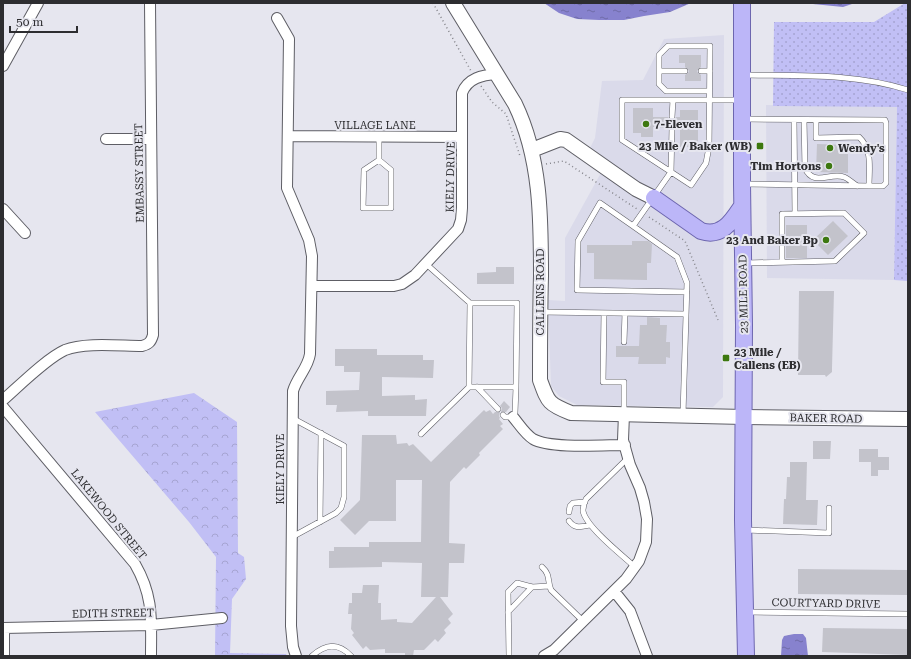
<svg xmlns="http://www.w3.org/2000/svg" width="911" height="659" font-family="'Roboto Serif',serif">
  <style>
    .built { fill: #dadaea }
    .grass { fill: url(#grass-dots) }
    .forest { fill: url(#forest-crowns) }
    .water { fill: url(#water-ripples) }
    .building { fill: #c3c3cb }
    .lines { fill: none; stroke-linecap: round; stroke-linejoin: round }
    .lane-casing { stroke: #5e5e65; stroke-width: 6 }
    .street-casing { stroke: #5e5e65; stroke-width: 12 }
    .secondary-casing { stroke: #5e5e65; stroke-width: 16 }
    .primary-casing { stroke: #6d66af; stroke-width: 18 }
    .path { stroke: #86868c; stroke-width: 1.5; stroke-dasharray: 1 3; stroke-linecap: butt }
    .lane { stroke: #fff; stroke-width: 5 }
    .street { stroke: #fff; stroke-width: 10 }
    .secondary { stroke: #fff; stroke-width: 14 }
    .primary { stroke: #bcb6f8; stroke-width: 16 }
    .poi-dot { fill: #3d780f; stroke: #e6e6ef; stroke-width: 1.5 }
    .labels { text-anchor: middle; stroke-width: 4; stroke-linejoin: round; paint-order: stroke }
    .poi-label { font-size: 11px; font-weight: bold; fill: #2d2d30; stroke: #e6e6ef; text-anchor: start }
    .street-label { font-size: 11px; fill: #2d2d30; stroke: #e6e6ef }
  </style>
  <defs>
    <pattern id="grass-dots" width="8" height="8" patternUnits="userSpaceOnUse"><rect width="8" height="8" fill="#c1bff5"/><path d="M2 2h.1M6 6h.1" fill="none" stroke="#a6a4d2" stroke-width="1.8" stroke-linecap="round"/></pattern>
    <pattern id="forest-crowns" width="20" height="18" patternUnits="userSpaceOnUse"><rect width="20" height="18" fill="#c1bff5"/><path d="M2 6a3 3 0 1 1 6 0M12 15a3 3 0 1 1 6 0" fill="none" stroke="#a6a4d2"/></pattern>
    <pattern id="water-ripples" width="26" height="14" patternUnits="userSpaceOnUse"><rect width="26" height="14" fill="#8782ce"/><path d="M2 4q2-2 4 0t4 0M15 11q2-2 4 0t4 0" fill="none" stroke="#6f6ba8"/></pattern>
  </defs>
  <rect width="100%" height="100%" fill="#e6e6ef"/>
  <path class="built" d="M724 35 723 397 713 407 577 405 559 396 551 386 548 300 565 301V238L608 160 590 148 595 138 602 81 643 80 664 39Z
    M766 105 897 107 894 280 767 278Z"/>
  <path class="grass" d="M905 3H908V281L894 280 897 107 773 106 774 22H874Z"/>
  <path class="forest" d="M194 393 237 422 238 553 244 557 246 579 232 599 230 653 286 654 287 656H215L216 557 189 522 95 412Z"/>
  <path class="water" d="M544 3H691L670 12 644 16 624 20H599L577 19 559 13Z
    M803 3H855L843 7Z
    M794 634H803L806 638 808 656H781L782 640 784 636Z"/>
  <path class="building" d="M679 55H701V67L697 71 698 73 701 75V81H685V75L688 73 689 71 685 67V63H679Z
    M633 108H653V117H668L670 120 672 121 675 120 676 117H680V110H698V147H680V128H676L672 124 670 125 668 128 653 127V137H641V133H633Z
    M817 144 848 145V173L816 172Z
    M833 221 848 236 828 255 813 240Z
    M786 225H807V258H786Z
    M632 241H648L652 244 651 263H647V280L594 279V253H587V245H632Z
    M496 267H514V284H477V273L496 272Z
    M799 291H834L832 368V372L826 377 825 375H798Z
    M647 317 660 318V325H667L666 342H670V358L666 357V364H638L639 357H616V346H639L640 325H647Z
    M335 349H377V355H423V360H434L433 378 382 377V396L415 395V400L427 399 426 416H368V411L336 412 337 405H326V391L359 390 360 372H344V366H335Z
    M504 401 510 407 506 412H501L502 408 500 406Z
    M484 410 486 412 490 410 493 414 495 412H500L499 416 500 418 499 419 503 424 500 426 503 429 479 453 480 455 466 469 464 467 450 482 449 543 465 544 464 563H449L448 597H440L453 614 448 619 451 623 444 630 446 633 438 642 435 639 424 650H414L413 656H405V653H385V649L370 650 366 646 363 649 352 635 354 633 351 629 352 614H348L349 603H352V593H362L363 585H379L378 603H381V620L397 619V622L412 623 436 597H421L422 563 382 562V567L329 568V551H334V547H369V542H421L422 480H396V521H369L355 535 340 520 360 500 362 435H396L397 444 407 443 409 446 413 444 431 462Z
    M813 441H831L830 459H813Z
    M859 449H878V457H889V470H878V476H871V462H859Z
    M790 462H807L806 500H818L817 525 783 524 784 499H786L787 477H790Z
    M798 569 908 570V595L798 594Z
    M823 628 908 629V655L822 652Z"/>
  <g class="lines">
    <defs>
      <path id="lane" d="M659 71H685
        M701 71H710
        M745 75C799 76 855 73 908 90
        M709 91H666L659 84V55L668 46H710L709 147 706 163 691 185 622 140V100H740
        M672 117 673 100
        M794 120 795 214
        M804 120 805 168C813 187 830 172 844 177 849 179 854 184 857 186
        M816 120V138L859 137C873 150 869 169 869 186
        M672 128 671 172 633 226 677 257 687 283 683 414
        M379 137V160L391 170V208H363L364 170 379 160
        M743 184 869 186H883L886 183V123L885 120 744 119
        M633 226 600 203 578 241 577 290 687 292
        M425 263 470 303H517L516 387H469L470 303
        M746 263 835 261 864 233 844 213 782 214V262
        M541 312 686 314
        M604 313 603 382H624V413
        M624 342 625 313
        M477 387 498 409
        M503 415 505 417H510L515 413 516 387
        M421 434 469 387
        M628 458 586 499C584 503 583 506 583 511 586 527 622 555 635 567
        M569 512 570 506 573 503 585 502
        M569 521C575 529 581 527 590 525
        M320 522 321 433
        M746 530 829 533V508
        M292 537 336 513 341 508 344 497V446L292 418
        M542 567C551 575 547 581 551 590L583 621
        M508 612 532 587
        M747 612 908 614
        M312 656C325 644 338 642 351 656
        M509 656 508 592 517 583 532 587 549 586"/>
      <path id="street" d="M277 18 289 39 287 188 309 240 312 256 310 354C308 368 297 377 293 391L291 626 293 647 296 656
        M3 66 38 3
        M288 136 462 137
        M106 139H151
        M3 209 25 233
        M312 286H394L402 284 415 275 458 229 461 220 462 208V93C468 78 482 75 497 74
        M3 400C19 386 47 358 65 350 85 342 120 346 142 346 149 344 151 342 153 335L150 3
        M3 407 135 564C154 597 151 620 151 656
        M513 417C519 424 525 434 533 439 550 449 604 445 625 445
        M614 591 630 611 647 656
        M3 628 151 625 222 618
        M4 656V628
        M544 656 554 650 626 579 639 561 646 542 647 519 644 502 640 488 630 465 623 440 624 414"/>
      <path id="secondary" d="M453 3 515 104C541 158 541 218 541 276 540 311 540 345 540 380 548 402 548 404 571 413L744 417 908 419
        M532 150 560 139 566 140 636 189 654 198"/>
      <path id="primary" d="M742 3V184L744 325 743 520 746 656
        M654 198 701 231C722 238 732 221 742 206"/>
    </defs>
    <use href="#lane" class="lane-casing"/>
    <use href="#street" class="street-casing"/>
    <use href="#secondary" class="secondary-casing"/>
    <use href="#primary" class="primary-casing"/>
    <path class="path" d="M433 3 471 71
      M481 86 492 102 506 114 520 156
      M546 164 564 161 637 209
      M649 217 685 241 718 320"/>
    <use href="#lane" class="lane"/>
    <use href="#street" class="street"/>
    <use href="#secondary" class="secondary"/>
    <use href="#primary" class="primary"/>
  </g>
  <g class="poi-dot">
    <circle cx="646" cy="124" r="4"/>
    <rect x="756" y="142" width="8" height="8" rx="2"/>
    <circle cx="830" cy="148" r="4"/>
    <circle cx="829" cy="166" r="4"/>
    <circle cx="826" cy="240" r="4"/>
    <rect x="722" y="354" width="8" height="8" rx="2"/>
  </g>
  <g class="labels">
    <g class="poi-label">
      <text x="654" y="128">7-Eleven</text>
      <text x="752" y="150" text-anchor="end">23 Mile / Baker (WB)</text>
      <text x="838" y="152">Wendy's</text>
      <text x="821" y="170" text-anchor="end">Tim Hortons</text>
      <text x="818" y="244" text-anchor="end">23 And Baker Bp</text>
      <text x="734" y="356">23 Mile /<tspan x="734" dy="13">Callens (EB)</tspan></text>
    </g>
    <g class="street-label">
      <text x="375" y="129">VILLAGE LANE</text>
      <text transform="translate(139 173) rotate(-91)" y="4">EMBASSY STREET</text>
      <text transform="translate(450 177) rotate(-89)" y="4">KIELY DRIVE</text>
      <text transform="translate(540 292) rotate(-90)" y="4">CALLENS ROAD</text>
      <text transform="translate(743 294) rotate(-91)" y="4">23 MILE ROAD</text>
      <text transform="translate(826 418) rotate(1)" y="4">BAKER ROAD</text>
      <text transform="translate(280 469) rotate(-90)" y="4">KIELY DRIVE</text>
      <text transform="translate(109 514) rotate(51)" y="4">LAKEWOOD STREET</text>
      <text transform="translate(826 603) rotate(1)" y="4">COURTYARD DRIVE</text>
      <text transform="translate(113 613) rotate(-1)" y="4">EDITH STREET</text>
    </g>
  </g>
  <rect width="911" height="659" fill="none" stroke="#2d2d30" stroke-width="8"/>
  <path d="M10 26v6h67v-6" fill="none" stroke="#2d2d30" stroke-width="2"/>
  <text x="16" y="26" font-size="12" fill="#2d2d30" stroke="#e6e6ef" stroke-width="3" paint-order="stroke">50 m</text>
</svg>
